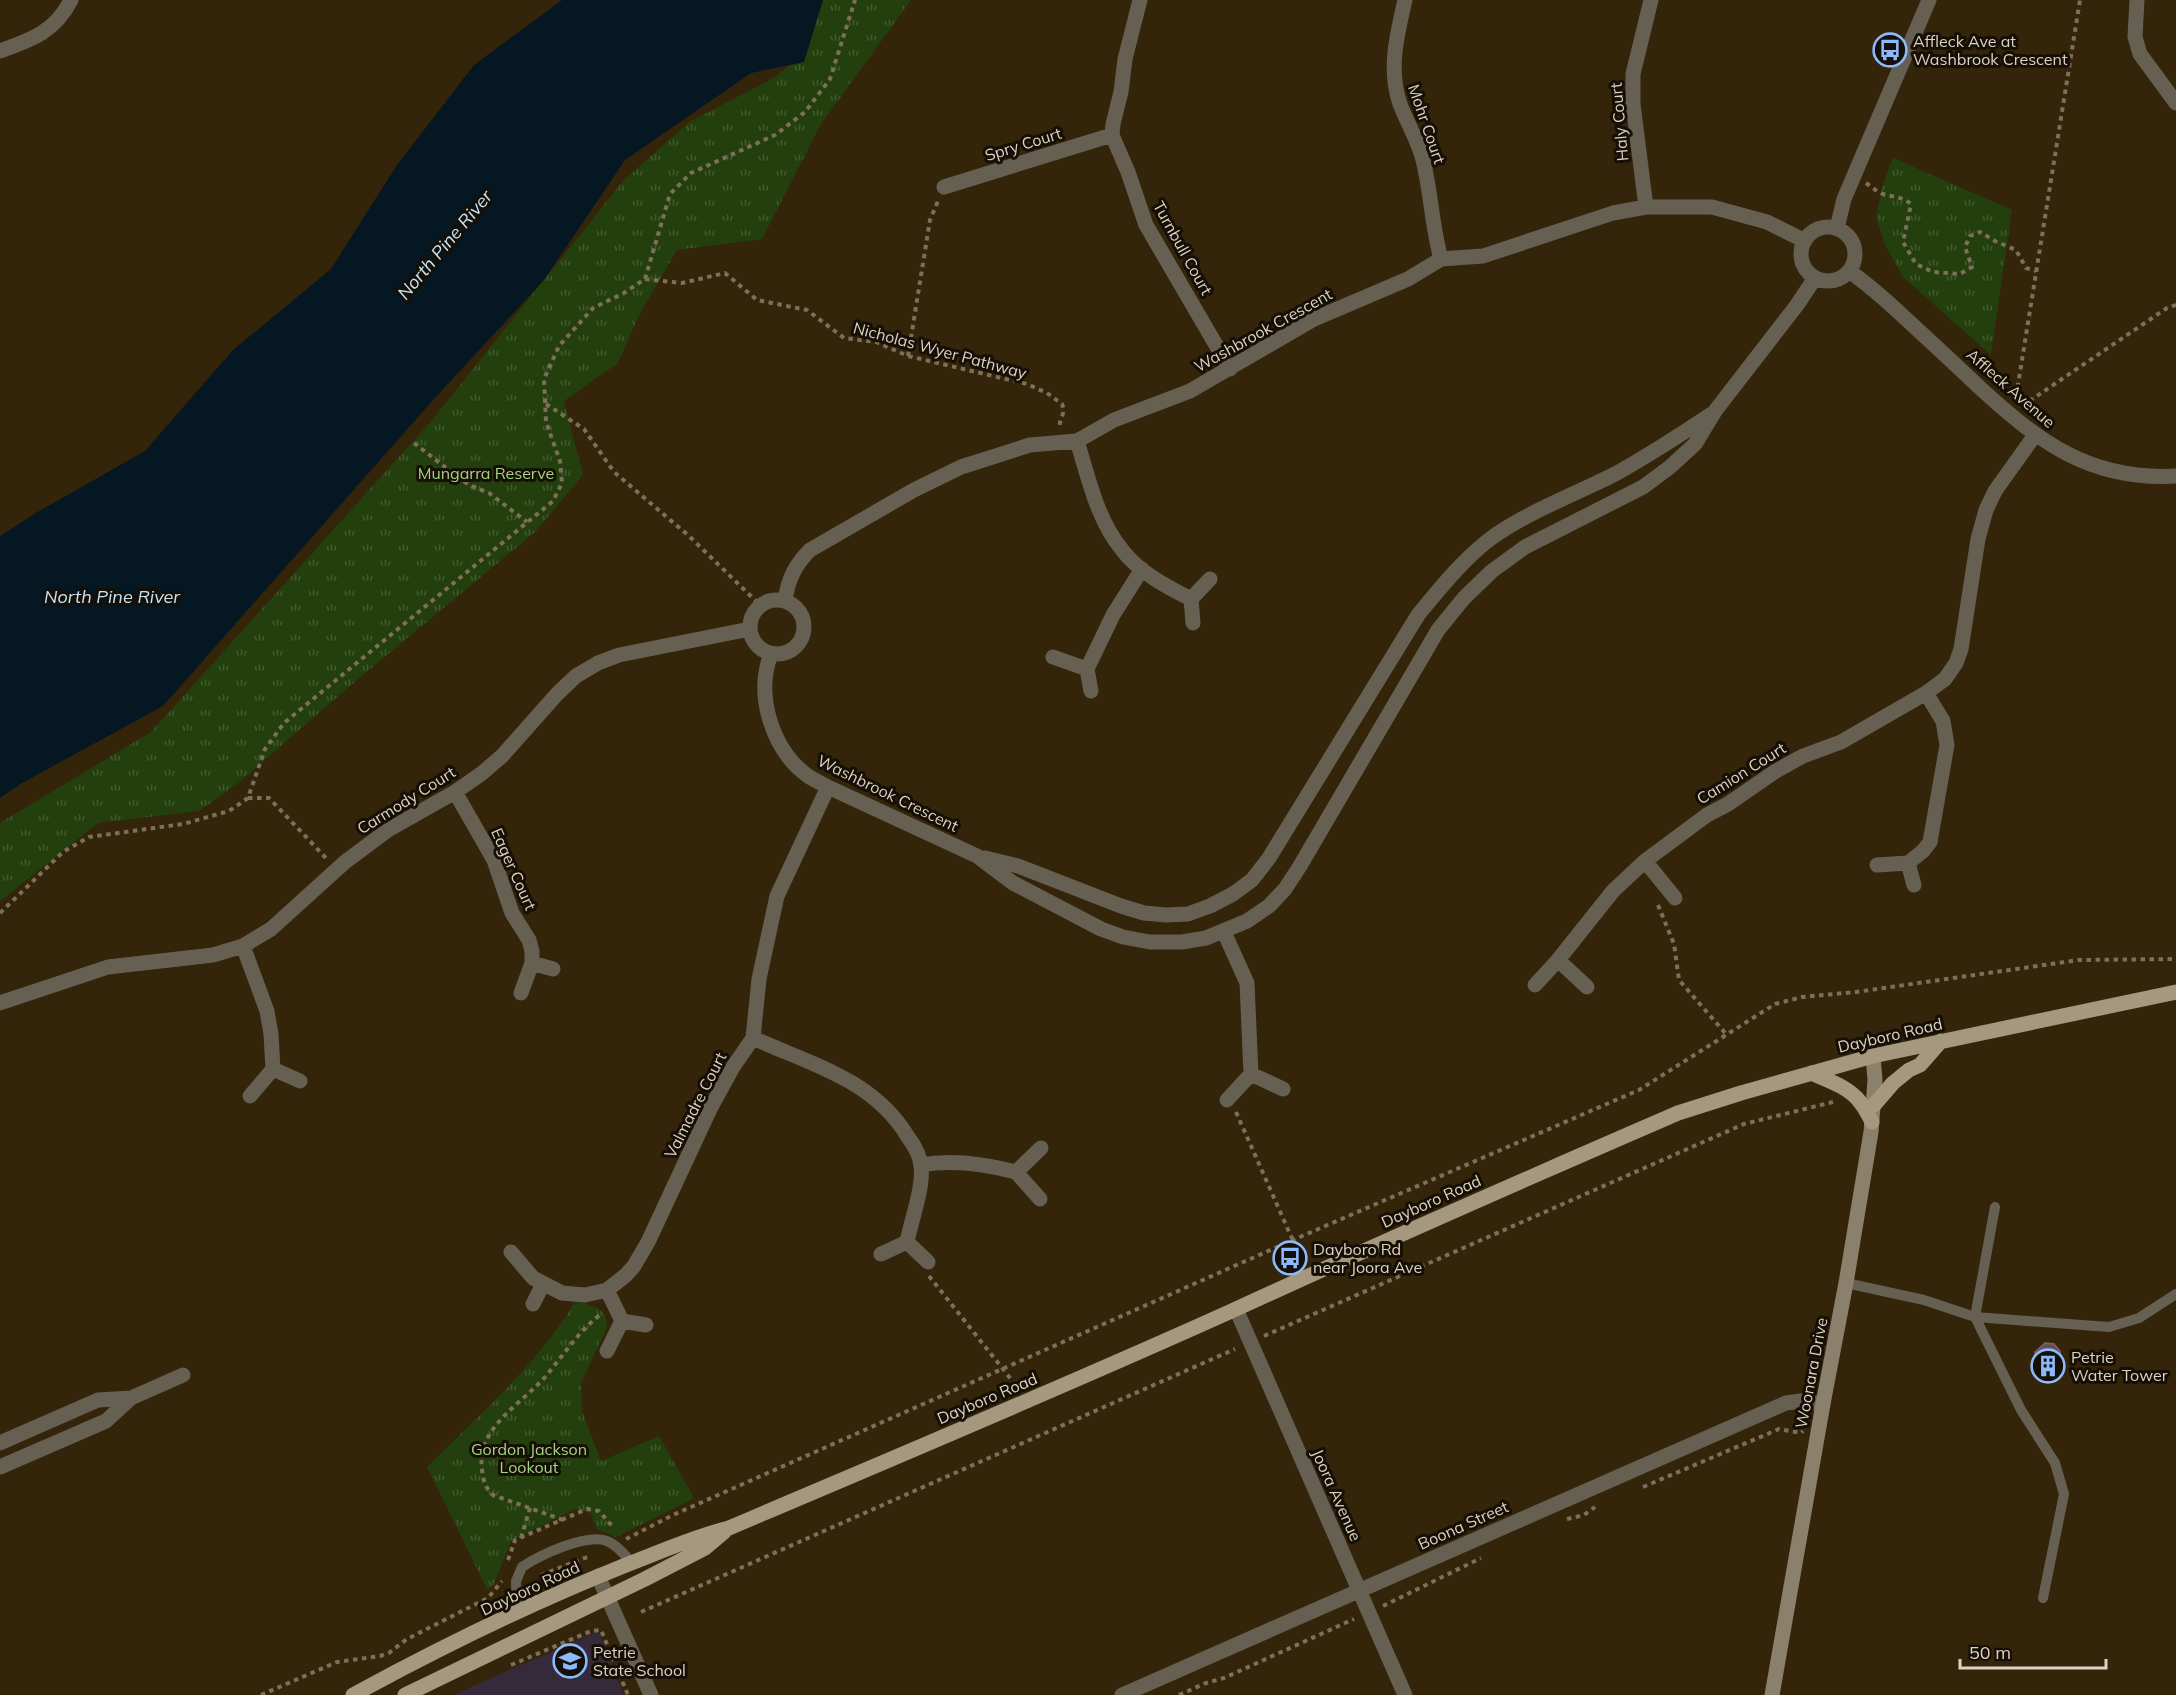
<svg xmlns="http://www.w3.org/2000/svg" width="2176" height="1695" font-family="Mulish,sans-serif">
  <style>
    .education { fill: #342a39 }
    .park { fill: url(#park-tufts) }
    .water { fill: #051723 }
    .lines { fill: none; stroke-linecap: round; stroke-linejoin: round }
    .path { stroke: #7d6f59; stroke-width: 4; stroke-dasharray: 4.5 4.5; stroke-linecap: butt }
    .lane { stroke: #666053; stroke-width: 10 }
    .street { stroke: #666053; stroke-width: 15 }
    .secondary { stroke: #8a806c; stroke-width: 15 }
    .primary { stroke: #a5987e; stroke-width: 15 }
    .wall { fill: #593d49 }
    .shaded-wall { fill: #442c2a }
    .building { fill: #674d56; stroke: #7a6267; stroke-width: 1.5 }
    .labels { text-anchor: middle; stroke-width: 6; stroke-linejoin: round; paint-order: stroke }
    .poi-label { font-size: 16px; fill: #ddd2c3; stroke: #160f05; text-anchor: start }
    .street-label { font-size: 16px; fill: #ddd2c3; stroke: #160f05 }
    .park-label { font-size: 16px; fill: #a3d385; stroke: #160f05 }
    .water-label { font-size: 18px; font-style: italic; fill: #c3e4fa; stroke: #160f05 }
  </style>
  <defs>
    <pattern id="park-tufts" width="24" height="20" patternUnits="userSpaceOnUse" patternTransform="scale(1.5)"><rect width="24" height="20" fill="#243f0e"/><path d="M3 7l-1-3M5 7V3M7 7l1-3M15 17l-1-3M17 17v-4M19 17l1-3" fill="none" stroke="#435a2f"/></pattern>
  </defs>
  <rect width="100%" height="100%" fill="#342409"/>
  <path class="education" d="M598 1631 624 1695H455L464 1690Z"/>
  <path class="park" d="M818 0H911L821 124 762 239 677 250 639 315 618 363 564 401 583 475 535 532 358 679 236 785 199 811 98 823 0 901V823L151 732 433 419 623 181 689 122 772 79 802 56Z
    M1893 158 2012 210 1991 355 1903 277 1885 245 1876 217 1884 181Z
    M575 1302C591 1304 608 1308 607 1327L581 1383 582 1411 601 1461 659 1436 694 1498 616 1537 596 1529 591 1513 575 1509 511 1541 493 1586 487 1589 427 1467C479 1415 537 1365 575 1302Z"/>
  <path class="water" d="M562 0H823L804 62 751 73 625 160 544 280 433 400 163 706 22 783 0 798V536L36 513 145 451 233 350 331 269 397 165 474 65Z"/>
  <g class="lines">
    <path class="path" d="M1866 183C1872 187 1877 192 1883 194 1895 198 1901 196 1911 204L1903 242 1916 264 1933 272 1960 274 1972 267 1965 247 1970 236 1980 232 1995 241 2016 250 2026 268 2036 271
      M645 279 682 283 725 273 757 300 807 310 844 338 876 342 908 356 1027 384 1047 393 1062 404 1064 410 1059 426
      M908 356 930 220 938 201
      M2023 397 2028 402 2167 308 2176 305
      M2019 401 2023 397 2017 391 2080 0
      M546 404 584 429 614 472 689 536 761 606
      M414 443 454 474 469 485 489 493 527 522
      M248 798H269L326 858
      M1658 905 1674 944 1679 980 1726 1034
      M0 913 63 852 89 837 183 824 229 811 248 798 265 749 284 723 553 501 562 483 560 461 546 422 544 379 559 346 593 308 624 293 645 279 670 194 691 173 775 135 805 112 830 79 855 0
      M1236 1112 1302 1261
      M929 1276 1018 1388
      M1264 1336 1744 1124 1833 1102
      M1643 1487 1779 1429 1801 1433 1803 1431
      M1567 1519 1584 1515 1595 1507
      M563 1520 493 1495C485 1488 483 1479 482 1470 476 1427 522 1404 546 1376 564 1354 579 1331 601 1314
      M521 1538 530 1508
      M626 1539 673 1515 1293 1240 1639 1090 1775 1004 1802 997 1856 992 2079 960 2176 959
      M508 1560 515 1540 587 1509 599 1511 613 1527
      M541 1575 590 1556
      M1383 1606 1481 1558
      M641 1612 1235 1349
      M511 1665 591 1631 601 1630 628 1695
      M261 1695 337 1662 380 1656 389 1653 407 1639 488 1598 502 1581
      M1179 1695 1206 1683 1224 1678 1354 1619"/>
    <path class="lane" d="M1995 1207 1975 1317 2021 1410 2055 1463 2064 1494 2043 1598
      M1846 1283 1924 1300 1975 1317 2109 1327 2139 1318 2176 1294
      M517 1613 516 1581 522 1567C540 1555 586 1533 607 1541 617 1545 625 1555 632 1563"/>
    <path class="street" d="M1140 0 1125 59 1121 92 1113 124 1112 135 1128 172 1146 225 1230 369
      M1405 0C1397 35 1388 69 1400 104 1407 123 1418 140 1423 160 1431 192 1432 227 1441 259
      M2137 0 2135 37 2140 54 2176 103
      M0 51C31 40 55 32 71 0
      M944 187 1112 135
      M1646 207 1633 104V74L1651 0
      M1801 254a27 27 0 1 1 54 0a27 27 0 1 1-54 0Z
      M1837 228 1844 199 1929 0
      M1849 271C1869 285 1888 302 1905 318 1930 341 1955 364 1979 387 2039 442 2090 481 2176 476
      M1077 441C1089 479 1097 520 1123 551 1139 572 1167 587 1191 599
      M750 627a27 27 0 1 1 54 0a27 27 0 1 1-54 0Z
      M785 601C788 579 795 565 810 550L914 490 961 467 1030 445 1077 441 1114 420 1190 391 1314 319 1408 279 1441 259 1483 256 1613 213 1646 207H1712L1767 222 1805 241
      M1193 623 1191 599 1210 579
      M771 654C755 695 772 750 808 776 814 780 821 783 828 787L977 856 1013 883 1101 929 1123 937 1150 942H1182L1206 938 1247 921 1269 906 1285 889 1300 866 1438 630 1464 598 1492 571 1525 547 1643 487 1670 467 1695 444 1715 411 1797 305 1815 278
      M1053 657 1087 669 1091 691
      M1087 669 1113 615 1142 569
      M455 792 494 860 512 913 529 940 532 951V963
      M985 858 1018 866 1121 906 1144 913 1166 915 1188 914 1210 906 1233 894 1252 880 1269 858 1418 615C1441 587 1465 557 1494 536 1532 510 1576 494 1617 473 1649 455 1680 435 1710 415
      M1645 861 1675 898
      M1908 863 1923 851 1930 842 1947 745 1943 721 1926 693
      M1877 865 1908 863 1914 885
      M1224 932 1247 983 1251 1074
      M243 946 267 1011 271 1034 273 1069
      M1558 960 1613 891 1645 861 1707 815 1728 804 1776 771 1803 756 1841 742 1926 693 1945 679 1956 663 1961 649 1978 539 1986 510 1995 491 2035 435
      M1535 985 1558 960 1587 987
      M521 993 532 963 553 969
      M0 1003 108 967 213 955 243 946 271 929 345 862 388 830 455 792 481 774 502 756 557 694 576 676 598 663 619 655 750 629
      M753 1038C810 1064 873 1079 908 1137 914 1145 920 1155 921 1166 924 1186 911 1221 907 1242
      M250 1096 273 1069 300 1081
      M1227 1100 1251 1074 1283 1089
      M921 1165C953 1159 985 1164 1016 1172
      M1040 1199 1016 1172 1041 1148
      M511 1252 533 1278 562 1293 585 1295 607 1290 626 1275 634 1266 648 1242 710 1109 733 1067 753 1038 759 979 777 896 828 787
      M881 1254 907 1242 928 1262
      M607 1290 622 1321
      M533 1304 543 1284
      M1236 1309 1405 1695
      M607 1351 622 1321 646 1325
      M0 1443 98 1400 131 1398
      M0 1467 106 1421 131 1398 183 1375
      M598 1576 651 1695
      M1122 1695 1786 1403 1801 1401 1823 1404"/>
    <path class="secondary" d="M1772 1695 1823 1404 1846 1283 1871 1132 1875 1080 1873 1056"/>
    <path class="primary" d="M1811 1073C1827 1080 1849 1087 1860 1102 1865 1108 1869 1116 1872 1122
      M1874 1105 1893 1083 1909 1070 1920 1065 1941 1041
      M353 1695C441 1647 533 1602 626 1565 660 1552 693 1537 729 1528 898 1456 1068 1385 1236 1309 1382 1242 1530 1177 1678 1113L1741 1093 1873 1056 2176 992
      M405 1695 645 1579 705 1548 724 1532"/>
  </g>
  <path class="wall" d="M2035 1352 2061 1368 2052 1378 2040 1376 2035 1369Z"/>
  <path class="shaded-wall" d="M2061 1360V1368L2052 1378V1369Z"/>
  <path class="building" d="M2045 1343 2054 1344 2060 1351 2061 1360 2052 1369 2040 1368 2035 1360V1352Z"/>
  <defs>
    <symbol id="bus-ring" viewBox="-11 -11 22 22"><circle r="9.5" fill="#160f05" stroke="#8cb9fc" stroke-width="1.5"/><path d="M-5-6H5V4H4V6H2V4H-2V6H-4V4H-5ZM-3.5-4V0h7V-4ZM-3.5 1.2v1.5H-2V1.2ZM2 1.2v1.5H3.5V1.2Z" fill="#8cb9fc"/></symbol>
    <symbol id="building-ring" viewBox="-11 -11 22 22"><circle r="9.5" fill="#160f05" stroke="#8cb9fc" stroke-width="1.5"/><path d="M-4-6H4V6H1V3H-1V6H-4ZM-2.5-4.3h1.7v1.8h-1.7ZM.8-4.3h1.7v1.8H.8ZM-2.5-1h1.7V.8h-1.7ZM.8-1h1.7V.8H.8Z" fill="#8cb9fc"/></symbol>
    <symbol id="school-ring" viewBox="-11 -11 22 22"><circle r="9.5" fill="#160f05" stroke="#8cb9fc" stroke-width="1.5"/><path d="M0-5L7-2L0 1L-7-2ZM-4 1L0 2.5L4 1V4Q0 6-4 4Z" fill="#8cb9fc"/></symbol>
  </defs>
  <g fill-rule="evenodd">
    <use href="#bus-ring" x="1871" y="31" width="38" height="38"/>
    <use href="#bus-ring" x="1271" y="1239" width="38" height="38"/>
    <use href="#building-ring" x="2029" y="1347" width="38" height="38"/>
    <use href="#school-ring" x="551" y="1642" width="38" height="38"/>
  </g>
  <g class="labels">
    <g class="poi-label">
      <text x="1913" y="47">Affleck Ave at<tspan x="1913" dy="18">Washbrook Crescent</tspan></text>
      <text x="1313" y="1255">Dayboro Rd<tspan x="1313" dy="18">near Joora Ave</tspan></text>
      <text x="2071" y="1363">Petrie<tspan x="2071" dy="18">Water Tower</tspan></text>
      <text x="593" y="1658">Petrie<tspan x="593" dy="18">State School</tspan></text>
    </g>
    <g class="street-label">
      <text transform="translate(1619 122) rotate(-95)" y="6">Haly Court</text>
      <text transform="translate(1427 124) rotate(71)" y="6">Mohr Court</text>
      <text transform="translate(1023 144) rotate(-17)" y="6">Spry Court</text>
      <text transform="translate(1183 248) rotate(61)" y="6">Turnbull Court</text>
      <text transform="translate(1263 330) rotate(-29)" y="6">Washbrook Crescent</text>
      <text transform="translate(940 350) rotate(15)" y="6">Nicholas Wyer Pathway</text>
      <text transform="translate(2011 388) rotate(41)" y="6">Affleck Avenue</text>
      <text transform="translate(1741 773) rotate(-32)" y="6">Camion Court</text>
      <text transform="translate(888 793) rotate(26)" y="6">Washbrook Crescent</text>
      <text transform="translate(406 800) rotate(-32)" y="6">Carmody Court</text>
      <text transform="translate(514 869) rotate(66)" y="6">Eager Court</text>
      <text transform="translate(1890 1035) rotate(-13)" y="6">Dayboro Road</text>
      <text transform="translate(695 1105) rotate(-63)" y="6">Valmadre Court</text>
      <text transform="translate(1431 1201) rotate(-24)" y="6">Dayboro Road</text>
      <text transform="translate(1811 1373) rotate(-79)" y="6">Woonara Drive</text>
      <text transform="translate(987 1398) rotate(-23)" y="6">Dayboro Road</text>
      <text transform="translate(1337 1495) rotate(66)" y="6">Joora Avenue</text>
      <text transform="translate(1463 1525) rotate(-24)" y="6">Boona Street</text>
      <text transform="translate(530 1588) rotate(-25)" y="6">Dayboro Road</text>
    </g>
    <g class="park-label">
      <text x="486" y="479">Mungarra Reserve</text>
      <text x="529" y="1455">Gordon Jackson<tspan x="529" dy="18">Lookout</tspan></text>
    </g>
    <g class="water-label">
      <text transform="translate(445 245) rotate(-50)" y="6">North Pine River</text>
      <text x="112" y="603">North Pine River</text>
    </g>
  </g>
  <path d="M1960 1659v9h146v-9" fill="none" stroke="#ddd2c3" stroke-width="3"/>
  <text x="1969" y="1659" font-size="18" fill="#ddd2c3" stroke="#160f05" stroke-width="4.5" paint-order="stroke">50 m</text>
</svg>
